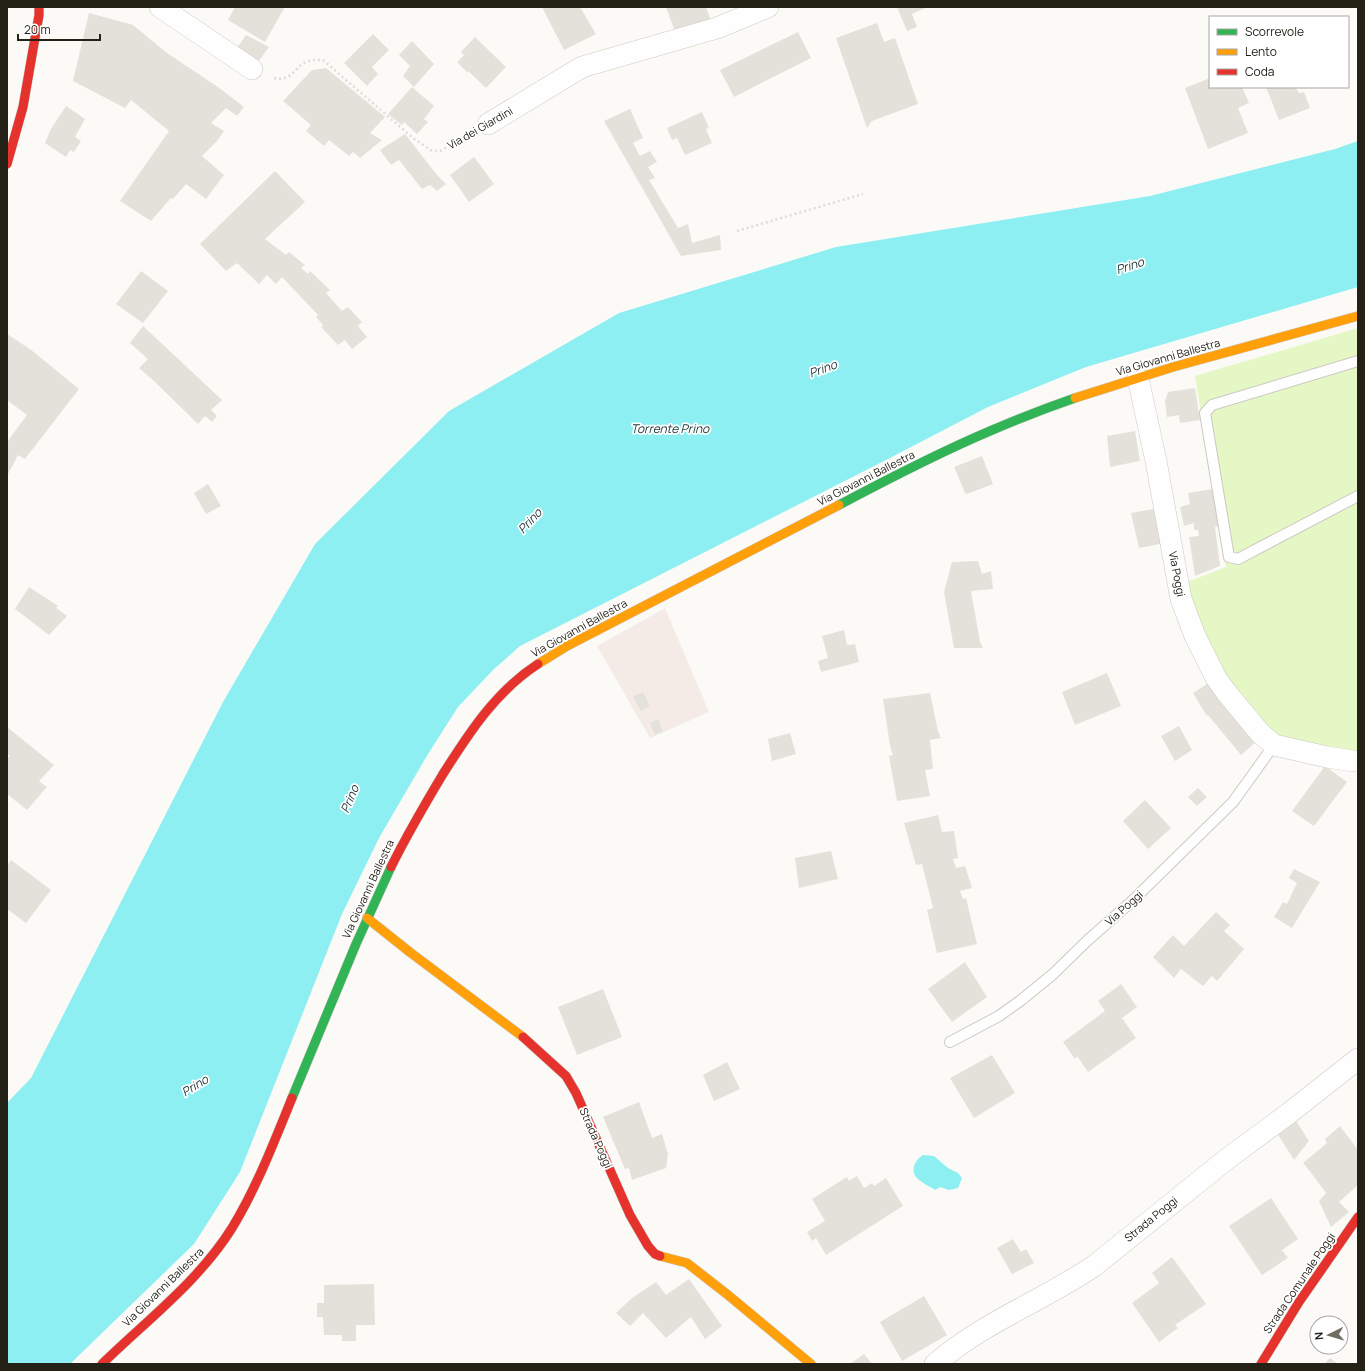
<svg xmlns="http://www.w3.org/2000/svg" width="1365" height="1371" font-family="Manrope,sans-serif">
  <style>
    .commercial { fill: #f4ebe6 }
    .green { fill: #e5f7c5 }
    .water { fill: #8deff2 }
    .building { fill: #e4e1db }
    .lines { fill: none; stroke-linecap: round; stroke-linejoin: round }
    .lane-casing { stroke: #ccc9c3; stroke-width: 12 }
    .street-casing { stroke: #ccc9c3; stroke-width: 22 }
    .fast-casing { stroke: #ccc9c3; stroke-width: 10 }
    .slow-casing { stroke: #ccc9c3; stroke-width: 10 }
    .jam-casing { stroke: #ccc9c3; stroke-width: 10 }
    .path { stroke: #dddcdb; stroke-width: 2.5; stroke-dasharray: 2 3; stroke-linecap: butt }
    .lane { stroke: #fffefe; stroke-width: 10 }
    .street { stroke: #fffefe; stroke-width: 21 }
    .fast { stroke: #30b455; stroke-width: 9 }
    .slow { stroke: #ff9f0a; stroke-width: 9 }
    .jam { stroke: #e5322d; stroke-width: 9 }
    .labels { text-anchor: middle; stroke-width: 3.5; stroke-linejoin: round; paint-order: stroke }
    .street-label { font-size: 11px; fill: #242117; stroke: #fff }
    .water-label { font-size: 12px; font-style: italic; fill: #1a3233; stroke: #fff }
  </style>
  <rect width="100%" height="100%" fill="#fcfaf7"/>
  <path class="commercial" d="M665 608 709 712 650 738 597 646Z"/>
  <path class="green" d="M1358 328V752L1274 737 1233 693 1193 608 1187 582 1226 567 1195 376Z"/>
  <path class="water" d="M1358 141V287L1086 367 988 407 888 459 520 646 493 670 458 707 428 754 379 838 342 914 240 1172 194 1244 70 1364H7V1103L31 1078 223 702 315 544 449 411 619 313 836 247 1150 196 1335 149Z
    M923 1155 934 1156 948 1168 958 1173 962 1178 958 1188 949 1190 940 1187 935 1190C929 1186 920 1182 916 1177 910 1169 916 1159 923 1155Z"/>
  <path class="building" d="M235 7H285L265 42 228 20Z
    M542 7H580L596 34 564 50Z
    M666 7H706L711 21 676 34Z
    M897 7H928L912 14 917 27 907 31Z
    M89 13 133 25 167 53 218 87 244 107 237 116 226 108 211 123 224 131 217 141 202 156 224 175 206 199 186 184 173 199 171 198 151 221 120 201 169 131 131 100 125 108 73 81Z
    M877 23 884 42 895 38 918 104 872 121 867 128 836 38Z
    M798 32 811 58 734 97 720 70Z
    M373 34 389 50 372 67 378 74 367 86 344 63Z
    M246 35 269 47 255 66 235 51Z
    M475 37 506 67 486 88 468 71V73L457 62 464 55 461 52Z
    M412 41 434 64 414 87 403 76 410 66 399 55Z
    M326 68 385 117 370 133 382 140 360 158 353 152 349 156 329 140 324 146 306 131 311 125 283 101 312 70Z
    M1210 78V87H1242L1249 103 1238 108 1248 133 1208 149 1185 88Z
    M412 87 434 106 424 119 428 122 417 134 404 122 402 125 388 114Z
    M1266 87H1295L1299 93 1304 92 1310 108 1279 120Z
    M66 106 85 119 75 137 81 141 74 152 70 150 66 157 45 143 51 129Z
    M630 109 643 138 633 143 640 156 650 151 657 162 648 167 655 178 649 180 678 228 688 224 692 243 720 235 721 250 681 256 604 121Z
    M702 112 709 128 706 129 712 143 685 155 677 138 672 140 667 128Z
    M405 134 437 175 446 184 437 191 430 185 422 189 399 160 391 165 380 150Z
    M474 157 494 184 469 202 450 175Z
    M275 171 305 202 265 239 286 255 289 252 305 265 301 268 308 274 310 271 330 290 326 293 342 311 348 307 362 322 358 326 367 337 352 349 345 340 338 345 321 327 323 325 316 317 318 315 282 277 276 284 267 275 259 284 237 263 226 271 200 244Z
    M141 271 168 291 143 323 116 304Z
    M143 326 222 400 211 410 217 416 212 422 205 416 198 424 155 382 139 368 148 359 130 343Z
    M7 334 30 349 79 389 25 459 18 455 7 476V442L27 415 7 400Z
    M1195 388 1200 420 1180 423 1179 415 1167 417 1165 401 1168 392Z
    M1135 431 1140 461 1110 467 1107 436Z
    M982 456 993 484 967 494 965 493 954 467Z
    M208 484 221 506 206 514 194 493Z
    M1213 489 1219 526 1215 527 1220 566 1195 576 1189 537 1199 536 1198 530H1194V523L1184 526 1180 507 1190 504 1188 493Z
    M1159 508 1165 543 1139 548 1131 513Z
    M978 561 982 574 991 571 993 589 971 591 980 642 983 648H954L944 592 952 562Z
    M29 587 58 606 56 608 67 616 49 635 15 609Z
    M844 630 847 645 855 644 859 662 821 672 818 661 828 658 822 636Z
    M1107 673 1121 706 1075 725 1062 692Z
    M1209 683 1258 740 1241 755 1208 715 1207 716 1193 693Z
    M643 692 650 706 641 711 633 697Z
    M930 693 938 731 941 738 930 740 933 769 925 770 930 796 897 801 889 756 893 755 890 746 883 699Z
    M658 719 663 731 655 735 650 723Z
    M1179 726 1192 750 1175 761 1161 736Z
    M7 727 54 765 39 781 47 787 27 810 7 794V759L10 756 7 754Z
    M790 733 796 754 772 761 768 739Z
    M1325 766 1347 782 1314 826 1292 811Z
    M1198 788 1207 797 1197 806 1188 797Z
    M1145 800 1171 828 1148 849 1123 821Z
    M938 815 942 832 954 831 958 858 953 859 956 868 965 866 972 888 960 891 963 899 966 898 977 944 937 953 927 910 933 908 922 864 916 865 904 823Z
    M831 851 838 879 799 888 795 858Z
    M11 860 51 890 26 923 7 909V866Z
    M1294 869 1320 882 1292 928 1274 917 1283 902 1287 904 1297 883 1289 878Z
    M1216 912 1230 925 1224 931 1244 949 1217 981 1212 976 1203 986 1181 969 1174 978 1153 957 1173 935 1184 946Z
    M965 962 987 997 952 1022 928 989Z
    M1121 984 1137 1007 1122 1018 1136 1038 1088 1072 1077 1056 1075 1059 1063 1042 1105 1011 1098 1001Z
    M603 989 622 1037 577 1055 558 1007Z
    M992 1055 1015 1093 974 1118 950 1078Z
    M727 1062 740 1089 714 1101 703 1075Z
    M639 1102 652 1138 662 1134 668 1154 666 1168 632 1180 629 1168 625 1169 603 1117Z
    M1296 1121 1309 1141 1294 1160 1277 1133Z
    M1340 1126 1358 1150V1185L1339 1202 1349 1212 1331 1227 1319 1201 1326 1193 1309 1170 1303 1163 1327 1143 1325 1139Z
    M857 1176 864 1188 872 1183 874 1186 886 1178 903 1206 826 1255 816 1238 812 1241 807 1232 825 1221 812 1199 847 1177 849 1181Z
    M1271 1198 1298 1239 1282 1250 1288 1258 1262 1275 1229 1226Z
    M1013 1239 1021 1252 1026 1249 1034 1263 1012 1274 997 1248Z
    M1172 1257 1206 1304 1175 1325 1178 1328 1159 1342 1132 1303 1159 1283 1152 1273Z
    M689 1279 722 1326 705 1339 691 1317 666 1338 643 1313 630 1326 616 1313 632 1298 656 1282 666 1295Z
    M374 1284 375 1325H356V1341H342V1335H324L323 1317H317V1303H324V1285Z
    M924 1296 947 1335 902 1361 880 1322Z
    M864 1354 872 1364H850Z
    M1330 1358 1338 1364H1324Z"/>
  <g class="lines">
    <defs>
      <path id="lane" d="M1358 361 1212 405 1205 413 1229 557 1238 559 1358 496
        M950 1042 999 1016 1020 1001 1052 975 1088 940 1130 903 1233 802 1274 745"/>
      <path id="street" d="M160 7 252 69
        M488 124 582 67 717 28 768 7
        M1138 378 1156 461 1181 599 1195 636 1216 678 1226 692 1260 733 1274 745 1327 757 1353 761
        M935 1364C984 1322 1042 1301 1094 1266L1227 1159 1288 1114 1358 1059"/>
      <path id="fast" d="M839 505C888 479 938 453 990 431 1018 419 1046 408 1075 398
        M292 1098 356 944 391 867"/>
      <path id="slow" d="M1075 398 1173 367 1358 316
        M538 664 567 646 839 505
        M367 918 411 953 523 1037
        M660 1256 687 1263 728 1295 811 1364"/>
      <path id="jam" d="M7 164 23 107 39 15V7
        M391 867C407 835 425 804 443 774 469 733 496 691 538 664
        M523 1037 566 1076 576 1093 630 1215 648 1246 655 1254 660 1256
        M102 1364C146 1321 199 1281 232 1228 257 1187 274 1142 292 1098
        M1261 1364 1299 1302 1358 1217"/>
    </defs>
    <use href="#lane" class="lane-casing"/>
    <use href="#street" class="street-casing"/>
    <use href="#fast" class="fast-casing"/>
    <use href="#slow" class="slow-casing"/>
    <use href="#jam" class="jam-casing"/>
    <path class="path" d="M274 78C290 82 293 70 304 63 310 59 316 60 323 60L413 138 432 151H440L467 136
      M737 231 863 194"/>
    <use href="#lane" class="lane"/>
    <use href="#street" class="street"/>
    <use href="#fast" class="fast"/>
    <use href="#slow" class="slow"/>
    <use href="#jam" class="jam"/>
  </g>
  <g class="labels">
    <g class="street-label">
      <text transform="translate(480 128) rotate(-30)" y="4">Via dei Giardini</text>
      <text transform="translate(1168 357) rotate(-16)" y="4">Via Giovanni Ballestra</text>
      <text transform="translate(866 478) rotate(-27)" y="4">Via Giovanni Ballestra</text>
      <text transform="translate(1177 574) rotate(79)" y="4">Via Poggi</text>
      <text transform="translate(579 628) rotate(-29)" y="4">Via Giovanni Ballestra</text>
      <text transform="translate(368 889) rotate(-65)" y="4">Via Giovanni Ballestra</text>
      <text transform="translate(1124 908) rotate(-42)" y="4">Via Poggi</text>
      <text transform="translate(596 1138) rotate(66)" y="4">Strada Poggi</text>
      <text transform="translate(1151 1219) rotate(-39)" y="4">Strada Poggi</text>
      <text transform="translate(1299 1283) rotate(-56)" y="4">Strada Comunale Poggi</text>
      <text transform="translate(163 1287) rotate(-44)" y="4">Via Giovanni Ballestra</text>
    </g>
    <g class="water-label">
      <text transform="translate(1130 266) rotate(-18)" y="4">Prino</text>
      <text transform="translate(823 369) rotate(-21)" y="4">Prino</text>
      <text x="670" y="433">Torrente Prino</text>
      <text transform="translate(530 521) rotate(-47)" y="4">Prino</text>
      <text transform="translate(350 799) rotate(-68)" y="4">Prino</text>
      <text transform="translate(195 1086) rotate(-32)" y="4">Prino</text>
    </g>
  </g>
  <rect width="1365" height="1371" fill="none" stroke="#242117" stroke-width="16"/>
  <rect x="1209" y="16" width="140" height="72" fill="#ffffff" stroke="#a7a6a2"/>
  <rect x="1217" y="29" width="20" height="6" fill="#30b455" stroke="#a7a6a2"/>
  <text x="1245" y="36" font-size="12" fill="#242117">Scorrevole</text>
  <rect x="1217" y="49" width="20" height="6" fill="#ff9f0a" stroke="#a7a6a2"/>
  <text x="1245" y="56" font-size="12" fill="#242117">Lento</text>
  <rect x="1217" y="69" width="20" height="6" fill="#e5322d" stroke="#a7a6a2"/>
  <text x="1245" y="76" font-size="12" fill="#242117">Coda</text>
  <g transform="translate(1329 1335) rotate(265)"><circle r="19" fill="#ffffff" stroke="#a7a6a2"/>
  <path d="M0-3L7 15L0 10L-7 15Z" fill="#706d65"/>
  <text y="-6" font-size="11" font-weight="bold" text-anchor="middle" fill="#242117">N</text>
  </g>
  <path d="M18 34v6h82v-6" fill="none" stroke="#242117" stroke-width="2"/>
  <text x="24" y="34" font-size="12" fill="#242117" stroke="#ffffff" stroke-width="3" paint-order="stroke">20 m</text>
</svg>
